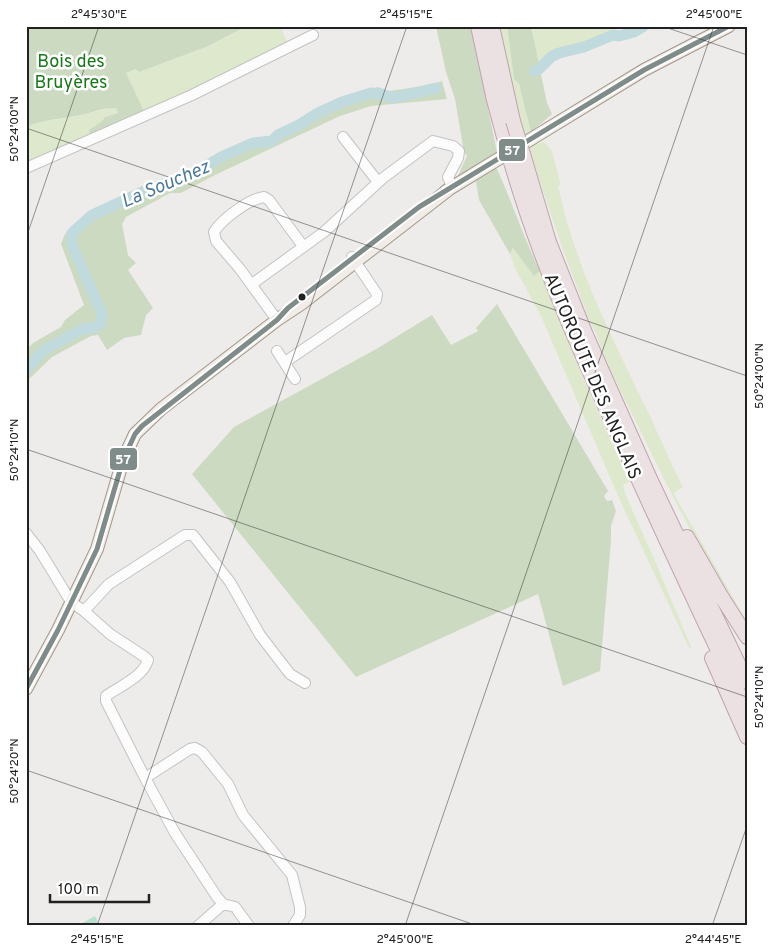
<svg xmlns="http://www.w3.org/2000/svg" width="773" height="952" font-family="Overpass,sans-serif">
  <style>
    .grass { fill: #dde8cc }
    .forest { fill: #ccdac2 }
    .pitch { fill: #b9e0cd }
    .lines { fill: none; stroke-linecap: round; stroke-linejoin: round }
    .river { stroke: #c0dade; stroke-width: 11 }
    .minor-casing { stroke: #c4c3c2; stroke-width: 12 }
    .major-casing { stroke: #a39888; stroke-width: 14 }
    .highway-casing { stroke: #c0a3ae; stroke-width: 16 }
    .minor { stroke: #fcfcfc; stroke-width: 10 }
    .major { stroke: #f1ece7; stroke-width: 12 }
    .highway { stroke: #ebe1e3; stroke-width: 14 }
    .highway-bridge-casing { stroke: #c0a3ae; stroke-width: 16; stroke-linecap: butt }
    .highway-bridge { stroke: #ebe1e3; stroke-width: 14 }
    .bus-1-casing { stroke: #fff; stroke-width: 9 }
    .bus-1 { stroke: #808c89; stroke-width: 5 }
    .ticks { fill: none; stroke: #212121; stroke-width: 1; stroke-opacity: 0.45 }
    .bus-dot { fill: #212121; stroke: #fff; stroke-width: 2 }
    .labels { text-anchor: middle; stroke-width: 5; stroke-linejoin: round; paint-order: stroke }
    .park-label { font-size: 18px; fill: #177718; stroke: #fff }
    .street-label { font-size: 18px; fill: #212121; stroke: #fff }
    .water-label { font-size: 19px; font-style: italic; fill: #4e799a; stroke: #fff }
    .line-badge { stroke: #fff; stroke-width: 2 }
    .badge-label { font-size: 14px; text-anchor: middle; font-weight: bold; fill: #fff }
    .neatline { fill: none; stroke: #212121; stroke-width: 2 }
    .ticks-label { font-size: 12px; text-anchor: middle; fill: #212121 }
  </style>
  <rect width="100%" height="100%" fill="#eeecea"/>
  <path class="grass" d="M247 26H280L288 44 145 113 126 73 136 69 139 72 206 47Z
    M497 26H507L514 79C526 91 530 128 533 145L544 142 552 151 561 186 558 185C573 260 608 329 641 398 656 427 668 458 683 487L675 492 674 494 747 622V630C710 568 676 505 645 440 628 405 608 369 596 333L590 322 562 247 540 182 523 135Z
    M539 26H610L613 35C603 39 594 44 584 47 564 53 554 52 539 69L532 31Z
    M110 108H116L118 113 105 117 102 121 89 130 90 137 26 165V127L34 123 78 116Z
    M513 248 534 276 540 271 586 385 630 482 623 485 626 496 655 561 691 647 690 650 618 496 541 316 516 270 510 254Z"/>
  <path class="forest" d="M26 26H247L206 47 139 72 136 69 126 73 145 113 90 137 89 130 102 121 105 117 118 113 116 108C104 107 92 113 81 115 62 119 44 119 26 127Z
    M436 26H471L498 157 457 178 467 156 464 152 455 99 446 72Z
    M507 26H531L547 103 552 114 531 132 519 84 514 79Z
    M442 81 447 99 371 106 340 116 215 175 181 193H170L126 217 122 224 128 255 136 263 128 270 153 308 146 315 141 335 124 338 107 350 98 335 91 336 52 357 26 382V350L33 343 61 327 65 320 84 305 61 244 65 234 93 209 142 186 168 177 185 174 200 163 212 159 230 150 270 137 342 97 378 87 389 91 430 85Z
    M496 167C512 201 523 237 540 271L534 276 513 248 510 254 479 200 476 181Z
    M497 304 608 491 604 496 607 501 612 500 616 511 611 526V540L600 671 563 686 538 594 356 677 192 474 234 427 378 348 432 315 451 345 478 331 476 328Z"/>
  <path class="pitch" d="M95 916 100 926H77Z"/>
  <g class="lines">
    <path class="river" d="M534 71 539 69 551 57 559 53 584 47 613 35 619 36 634 32 644 26
      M26 370 44 350 83 329 93 328 100 325 102 314 72 245V233L92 215 150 189 194 173 223 156 253 143 272 141 278 135 299 125 318 113 342 102 371 93 381 94 393 98 436 88"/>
    <defs>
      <path id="minor" d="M343 137 378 182
        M26 168 192 95 313 35
        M252 284 324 232 383 178 433 141 453 146 459 151 458 158 448 177 452 187
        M277 320 240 269 216 241 214 232C222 219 249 199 264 197L269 200 303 246
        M277 351 295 379
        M285 362 376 300 377 294 352 257
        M26 533 40 551 71 602 84 611 109 584 185 535H193L230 582 260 635 290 674 305 683
        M84 611 110 634 145 657 148 660C143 677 120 686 106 696V701L145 778 175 833 217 897 223 904
        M145 778 190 749 195 748 202 752 228 784 243 815 292 875 300 907V915L293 926
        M223 904 235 907 249 926
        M198 926 223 904"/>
      <path id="major" d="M446 191 644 70 729 26
        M26 689 58 630 97 549 123 460 135 434 161 409 277 320 301 304 452 187"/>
      <path id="highway" d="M478 26 494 100 505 141
        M492 26 513 121
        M523 154 549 242 586 335 651 481 747 682
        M511 162C540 262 582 356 625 450 665 538 705 624 747 711
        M687 537 721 596 747 637
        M712 658 747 737"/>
    </defs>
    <use href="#minor" class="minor-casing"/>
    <use href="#major" class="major-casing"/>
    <use href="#highway" class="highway-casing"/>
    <use href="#minor" class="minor"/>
    <use href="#major" class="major"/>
    <use href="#highway" class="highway"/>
    <defs>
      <path id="highway-bridge" d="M513 121 523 154
        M505 141 511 162"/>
    </defs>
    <use href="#highway-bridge" class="highway-bridge-casing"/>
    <use href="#highway-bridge" class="highway-bridge"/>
    <defs>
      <path id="bus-1" d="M26 689 58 630 97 549 123 460 135 434 142 426 277 320 288 308 419 207 644 70 729 26"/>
    </defs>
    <use href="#bus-1" class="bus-1-casing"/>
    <use href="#bus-1" class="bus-1"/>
  </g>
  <path class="ticks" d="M662 26 747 55M26 128 747 376M26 238 99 26M26 449 747 697M26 770 478 926M97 926 407 26M405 926 714 26M712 926 747 826"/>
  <circle class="bus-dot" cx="302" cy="297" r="4.5"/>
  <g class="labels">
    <g class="park-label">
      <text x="71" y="67">Bois des<tspan x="71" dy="21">Bruyères</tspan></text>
    </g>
    <g class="street-label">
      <text transform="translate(593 376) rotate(67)" y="6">AUTOROUTE DES ANGLAIS</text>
    </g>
    <g class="water-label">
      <text transform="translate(165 183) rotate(-23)" y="7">La Souchez</text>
    </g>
  </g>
  <g class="line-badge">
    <rect x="498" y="138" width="28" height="24" rx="5" fill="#808c89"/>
    <rect x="109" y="447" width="29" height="24" rx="5" fill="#808c89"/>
  </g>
  <g class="badge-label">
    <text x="512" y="155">57</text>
    <text x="123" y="464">57</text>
  </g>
  <rect width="773" height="952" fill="none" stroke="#ffffff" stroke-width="55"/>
  <path d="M50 894v8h99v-8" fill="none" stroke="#212121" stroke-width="2.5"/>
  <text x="58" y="894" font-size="15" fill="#212121" stroke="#ffffff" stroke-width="4" paint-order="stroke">100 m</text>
  <rect x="28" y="28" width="718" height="896" class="neatline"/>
  <g class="ticks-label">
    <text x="99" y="18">2°45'30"E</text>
    <text x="406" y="18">2°45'15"E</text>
    <text x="714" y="18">2°45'00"E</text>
    <text transform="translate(14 129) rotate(-90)" y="4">50°24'00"N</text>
    <text transform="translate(759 376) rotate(-90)" y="4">50°24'00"N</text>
    <text transform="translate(14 450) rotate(-90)" y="4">50°24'10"N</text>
    <text transform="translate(759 697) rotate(-90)" y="4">50°24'10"N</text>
    <text transform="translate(14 771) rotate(-90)" y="4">50°24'20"N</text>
    <text x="97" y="943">2°45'15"E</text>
    <text x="405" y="943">2°45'00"E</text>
    <text x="713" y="943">2°44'45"E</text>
  </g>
</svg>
